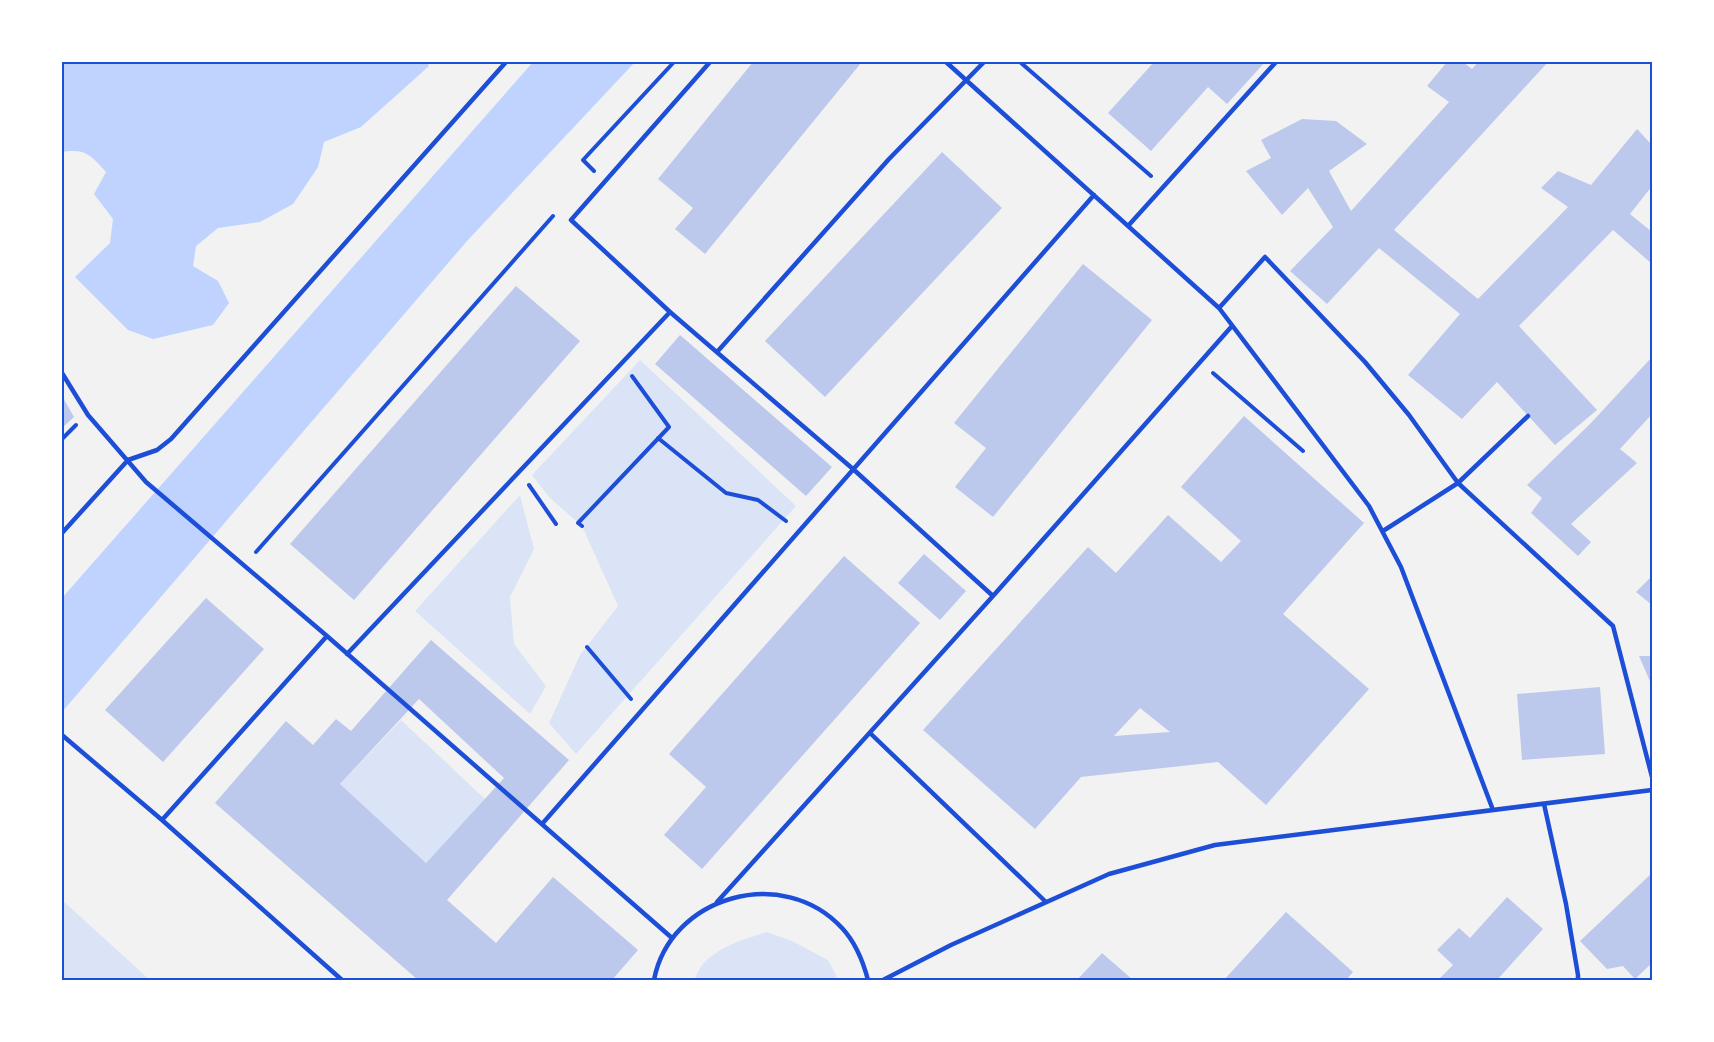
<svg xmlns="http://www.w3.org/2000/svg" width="1714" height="1042" font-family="Lato,sans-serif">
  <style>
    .green { fill: #dbe4f7 }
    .water { fill: #bfd3fe }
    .building { fill: #bdc9ec; fill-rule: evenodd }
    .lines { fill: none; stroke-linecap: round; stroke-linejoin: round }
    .path { stroke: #1d4ed8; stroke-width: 4 }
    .service { stroke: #1d4ed8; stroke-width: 4.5 }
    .neatline { fill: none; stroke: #1d4ed8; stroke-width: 2 }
  </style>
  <rect width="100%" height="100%" fill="#f2f2f2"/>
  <path class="green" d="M640 360 796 506 576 754 549 723 580 655 618 606 582 526 550 498 532 475Z
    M520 495 534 549 510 597 514 644 546 686 530 714 415 611Z
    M401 720 485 799 426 863 340 784Z
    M62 900 150 980H62Z
    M767 932 792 941 828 960 837 977 832 980H694C697 975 699 968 703 964 719 946 745 939 767 932Z"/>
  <path class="water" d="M62 62H427L429 66 361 127 324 142 318 167 293 204 260 222 218 228 196 246 193 266 218 281 229 303 213 325 153 339 128 330 75 277 110 243 113 219 94 194 106 172C91 155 85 148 62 152Z
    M533 62H635L467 241 62 712V598Z"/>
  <path class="building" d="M753 62 861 63 705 254 675 229 693 208 658 179Z
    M1154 62H1265L1227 104 1208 87 1151 151 1108 113Z
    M1447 62H1463L1472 69 1478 62H1548L1394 230 1478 299 1568 207 1541 188 1558 171 1591 185 1637 129 1652 145V186L1630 214 1652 232V264L1613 230 1519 326 1597 410 1555 445 1497 382 1462 419 1408 375 1460 314 1379 248 1327 304 1290 271 1333 227 1308 188 1282 215 1246 171 1271 158 1261 140 1302 119 1336 121 1367 144 1329 171 1351 211 1449 102 1427 86Z
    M942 152 1002 208 825 397 765 341Z
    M1083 264 1152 320 993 517 955 487 986 448 954 423Z
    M516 286 580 341 354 600 290 544Z
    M680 335 832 467 806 496 655 364Z
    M1652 357V414L1620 449 1637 463 1571 524 1591 542 1578 556 1531 513 1542 498 1527 485 1591 423Z
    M62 396 74 417 62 428Z
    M1244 416 1364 523 1283 614 1369 689 1266 805 1218 762 1081 777 1035 829 923 730 1088 547 1116 573 1168 515 1221 562 1241 541 1181 487ZM1140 708 1170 732 1114 736Z
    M924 554 966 591 940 620 898 583Z
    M844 556 920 623 702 869 664 835 706 787 669 754Z
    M1652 576V605L1636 592Z
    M206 598 264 649 163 762 105 710Z
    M431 640 569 760 447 900 496 943 553 877 638 950 612 980H418L215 803 286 721 313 745 336 719 351 731ZM419 699 504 778 426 863 340 784Z
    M1639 656H1652V686Z
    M1600 687 1605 754 1522 760 1517 694Z
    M1652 873V963L1635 979 1623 966 1607 969 1580 941Z
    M1507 897 1543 929 1497 980H1438L1453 965 1437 950 1459 928 1470 938Z
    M1286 912 1353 972 1346 980H1224Z
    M1102 953 1133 980H1077Z"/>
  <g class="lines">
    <path class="path" d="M1020 62 1151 176
      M594 171 583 160 674 62
      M1213 373 1303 451
      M658 438 726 493 758 500 786 521
      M62 439 76 425
      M529 485 556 524
      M582 526 578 523 669 427 632 376
      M256 552 553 216
      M587 647 631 699"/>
    <path class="service" d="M710 62 571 220 670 312 853 469 993 596
      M946 62 1219 308 1369 506 1401 567 1493 810
      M1128 226 1276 62
      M1219 308 1265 257 1365 362 1409 415 1458 483 1613 626 1652 777
      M717 352 889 159 984 62
      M62 373 88 415 146 482 327 636 672 938
      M1383 531 1458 483 1528 416
      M62 533 128 460 157 450 171 439 506 62
      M327 636 162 820 342 980
      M347 654 670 312
      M870 733 1046 902
      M62 735 162 820
      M1544 804 1566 904 1578 975V980
      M542 824 1094 195
      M717 902 993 596 1232 326
      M654 980C670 896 783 864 842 928 856 943 863 961 868 980
      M883 980 951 945 1109 874 1215 845 1652 790"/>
  </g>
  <rect width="1714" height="1042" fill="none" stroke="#ffffff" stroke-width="126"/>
  <rect x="63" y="63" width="1588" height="916" class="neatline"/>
</svg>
